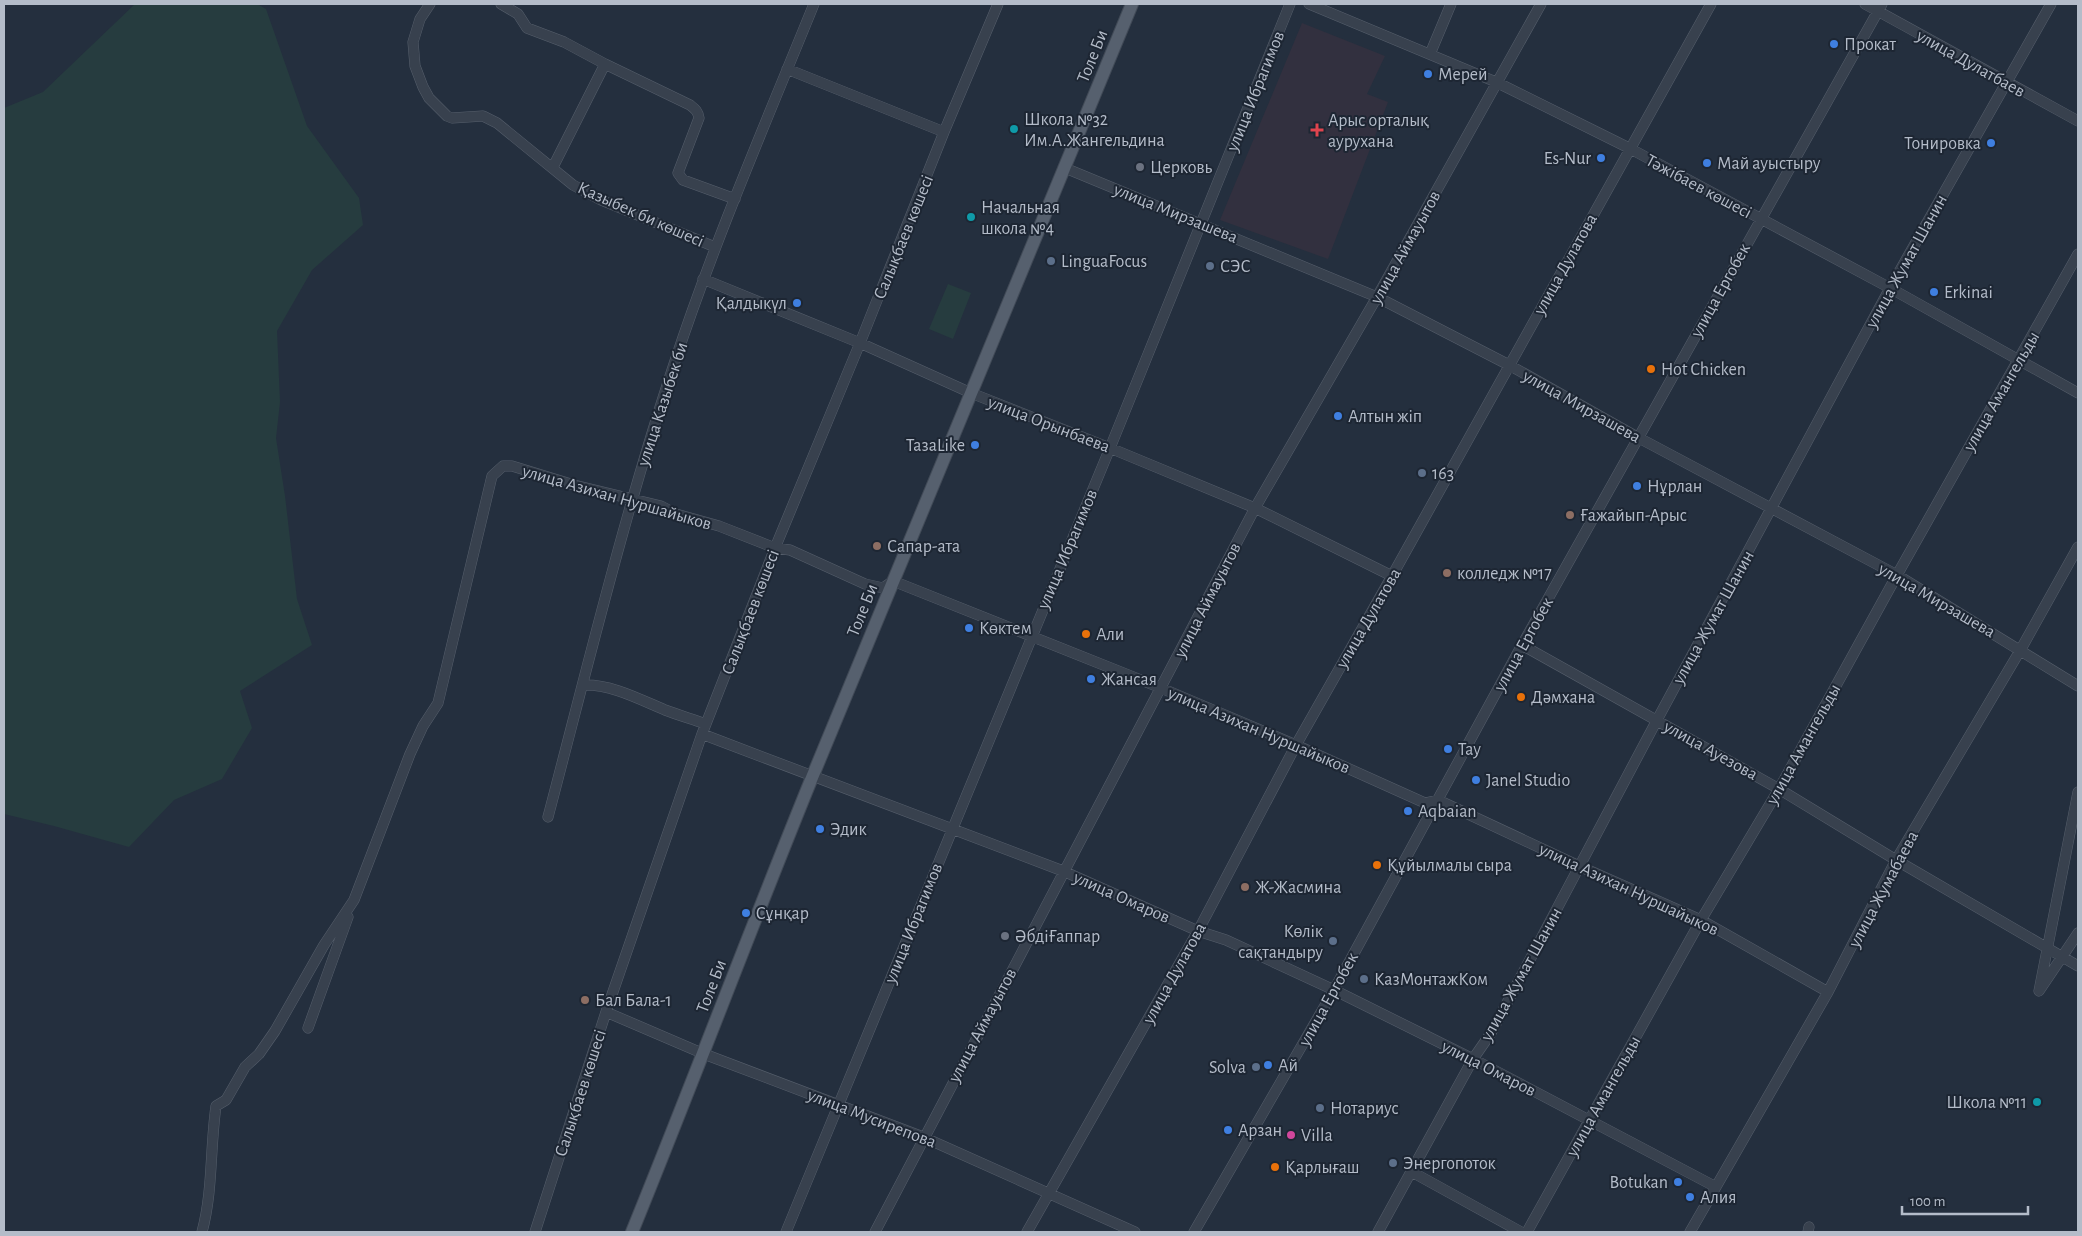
<svg xmlns="http://www.w3.org/2000/svg" width="2082" height="1236" font-family="'Alegreya Sans',sans-serif">
  <style>
    .medical { fill: #32303f }
    .green { fill: #263c3f }
    .lines { fill: none; stroke-linecap: round; stroke-linejoin: round }
    .minor-casing { stroke: #565f6c; stroke-width: 11 }
    .major-casing { stroke: #414a57; stroke-width: 14 }
    .minor { stroke: #38414e; stroke-width: 10 }
    .major { stroke: #56606e; stroke-width: 12 }
    .shop-dot { fill: #3f7fe0; stroke: #1d2633; stroke-width: 2 }
    .culture-dot { fill: #0f9aa8; stroke: #1d2633; stroke-width: 2 }
    .health-dot { fill: #e0444e; stroke: #1d2633; stroke-width: 2 }
    .worship-dot { fill: #6b7280; stroke: #1d2633; stroke-width: 2 }
    .service-dot { fill: #5c6f8a; stroke: #1d2633; stroke-width: 2 }
    .food-dot { fill: #e8710a; stroke: #1d2633; stroke-width: 2 }
    .education-dot { fill: #8d6e63; stroke: #1d2633; stroke-width: 2 }
    .hotel-dot { fill: #d1479c; stroke: #1d2633; stroke-width: 2 }
    .labels { text-anchor: middle; stroke-width: 4; stroke-linejoin: round; paint-order: stroke }
    .poi-label { font-size: 18px; fill: #b4bcc9; stroke: #1d2633; text-anchor: start }
    .street-label { font-size: 18px; fill: #b4bcc9; stroke: #1d2633 }
  </style>
  <rect width="100%" height="100%" fill="#242f3e"/>
  <path class="medical" d="M1302 23 1385 56 1367 94 1388 102 1328 259 1220 220Z"/>
  <path class="green" d="M135 4H257L266 9 307 126 359 198 363 225 312 270 277 331 280 402 276 438 285 496 297 599 312 645 240 691 252 728 222 779 174 800 129 847 54 826 4 814V108L43 92Z
    M948 284 971 293 953 339 929 329Z"/>
  <g class="lines">
    <defs>
      <path id="minor" d="M430 4 420 19 413 42 415 66 423 87 429 98 447 116 452 118 483 116 497 123 573 185 601 200 715 247
        M501 4 518 14 527 28 564 42 605 64
        M1309 4 1496 82 1629 148 1890 288 2078 393
        M1865 4 2078 121
        M1430 54 1451 4
        M787 69 944 132
        M553 167 605 64 690 105C695 109 698 111 699 118L678 173 683 180 735 199
        M1065 168 1377 297 1509 365 1639 438 1897 575 2078 686
        M703 279 860 343 971 393 1110 448 1255 508 1392 576
        M1522 645 1779 789 1896 860 2078 966
        M583 685C611 684 639 699 665 710 678 715 692 719 706 724
        M702 734 1063 871 1198 931 1226 940 1334 990 1473 1059 1716 1187
        M2078 792 2039 991 2078 933
        M548 817C588 665 625 511 675 361 715 240 766 122 814 4
        M606 1012 704 1054 923 1137 1135 1232
        M308 1028 348 917
        M1412 1172 1521 1232
        M202 1232C213 1191 210 1148 216 1106L226 1100 245 1067 259 1054 275 1031 324 945 354 900 410 754 423 726 438 703 492 476 503 466H512L574 485 661 506 676 514 719 526 775 548 790 550 865 584 883 588 893 581 1161 688 1296 745 1425 803 1438 800 1579 866 1701 920 1828 992
        M535 1232 606 1012 702 734 775 548 860 343 944 132 998 4
        M786 1232 1110 448 1290 4
        M875 1232 1255 508 1377 297 1541 4
        M1027 1232 1198 931 1296 745 1392 576 1711 4
        M1194 1232 1334 990 1522 645 1882 4
        M1378 1232 1473 1059 1491 1033 1657 720 1890 288 2051 4
        M1527 1232 1701 920 1779 789 1897 575 2078 254
        M1690 1232 1828 992 1896 860 2021 649 2078 547
        M1808 1232 1809 1227"/>
      <path id="major" d="M632 1232C693 1082 750 930 811 780 916 520 1026 263 1132 4"/>
    </defs>
    <use href="#minor" class="minor-casing"/>
    <use href="#major" class="major-casing"/>
    <use href="#minor" class="minor"/>
    <use href="#major" class="major"/>
  </g>
  <g class="shop-dot">
    <circle cx="1834" cy="44" r="5"/>
    <circle cx="1428" cy="74" r="5"/>
    <circle cx="1991" cy="143" r="5"/>
    <circle cx="1601" cy="158" r="5"/>
    <circle cx="1707" cy="163" r="5"/>
    <circle cx="1934" cy="292" r="5"/>
    <circle cx="797" cy="303" r="5"/>
    <circle cx="1338" cy="416" r="5"/>
    <circle cx="975" cy="445" r="5"/>
    <circle cx="1637" cy="486" r="5"/>
    <circle cx="969" cy="628" r="5"/>
    <circle cx="1091" cy="679" r="5"/>
    <circle cx="1448" cy="749" r="5"/>
    <circle cx="1476" cy="780" r="5"/>
    <circle cx="1408" cy="811" r="5"/>
    <circle cx="820" cy="829" r="5"/>
    <circle cx="746" cy="913" r="5"/>
    <circle cx="1268" cy="1065" r="5"/>
    <circle cx="1228" cy="1130" r="5"/>
    <circle cx="1678" cy="1182" r="5"/>
    <circle cx="1690" cy="1197" r="5"/>
  </g>
  <g class="culture-dot">
    <circle cx="1014" cy="129" r="5"/>
    <circle cx="971" cy="217" r="5"/>
    <circle cx="2037" cy="1102" r="5"/>
  </g>
  <path class="health-dot" d="M1314.5 122.5h5v5h5v5h-5v5h-5v-5h-5v-5h5z"/>
  <g class="worship-dot">
    <circle cx="1140" cy="167" r="5"/>
    <circle cx="1005" cy="936" r="5"/>
  </g>
  <g class="service-dot">
    <circle cx="1051" cy="261" r="5"/>
    <circle cx="1210" cy="266" r="5"/>
    <circle cx="1422" cy="473" r="5"/>
    <circle cx="1333" cy="941" r="5"/>
    <circle cx="1364" cy="979" r="5"/>
    <circle cx="1256" cy="1067" r="5"/>
    <circle cx="1320" cy="1108" r="5"/>
    <circle cx="1393" cy="1163" r="5"/>
  </g>
  <g class="food-dot">
    <circle cx="1651" cy="369" r="5"/>
    <circle cx="1086" cy="634" r="5"/>
    <circle cx="1521" cy="697" r="5"/>
    <circle cx="1377" cy="865" r="5"/>
    <circle cx="1275" cy="1167" r="5"/>
  </g>
  <g class="education-dot">
    <circle cx="1570" cy="515" r="5"/>
    <circle cx="877" cy="546" r="5"/>
    <circle cx="1447" cy="573" r="5"/>
    <circle cx="1245" cy="887" r="5"/>
    <circle cx="585" cy="1000" r="5"/>
  </g>
  <circle class="hotel-dot" cx="1291" cy="1135" r="5"/>
  <g class="labels">
    <g class="poi-label">
      <text x="1844" y="50">Прокат</text>
      <text x="1438" y="80">Мерей</text>
      <text x="1024" y="125">Школа №32<tspan x="1024" dy="21">Им.А.Жангельдина</tspan></text>
      <text x="1328" y="126">Арыс орталық<tspan x="1328" dy="21">аурухана</tspan></text>
      <text x="1981" y="149" text-anchor="end">Тонировка</text>
      <text x="1591" y="164" text-anchor="end">Es-Nur</text>
      <text x="1717" y="169">Май ауыстыру</text>
      <text x="1150" y="173">Церковь</text>
      <text x="981" y="213">Начальная<tspan x="981" dy="21">школа №4</tspan></text>
      <text x="1061" y="267">LinguaFocus</text>
      <text x="1220" y="272">СЭС</text>
      <text x="1944" y="298">Erkinai</text>
      <text x="787" y="309" text-anchor="end">Қалдыкүл</text>
      <text x="1661" y="375">Hot Chicken</text>
      <text x="1348" y="422">Алтын жіп</text>
      <text x="965" y="451" text-anchor="end">ТазаLike</text>
      <text x="1432" y="479">163</text>
      <text x="1647" y="492">Нұрлан</text>
      <text x="1580" y="521">Ғажайып-Арыс</text>
      <text x="887" y="552">Сапар-ата</text>
      <text x="1457" y="579">колледж №17</text>
      <text x="979" y="634">Көктем</text>
      <text x="1096" y="640">Али</text>
      <text x="1101" y="685">Жансая</text>
      <text x="1531" y="703">Дәмхана</text>
      <text x="1458" y="755">Тау</text>
      <text x="1486" y="786">Janel Studio</text>
      <text x="1418" y="817">Aqbaian</text>
      <text x="830" y="835">Эдик</text>
      <text x="1387" y="871">Құйылмалы сыра</text>
      <text x="1255" y="893">Ж-Жасмина</text>
      <text x="756" y="919">Cұнқар</text>
      <text x="1323" y="937" text-anchor="end">Көлік<tspan x="1323" dy="21">сақтандыру</tspan></text>
      <text x="1015" y="942">ӘбдіҒаппар</text>
      <text x="1374" y="985">КазМонтажКом</text>
      <text x="595" y="1006">Бал Бала-1</text>
      <text x="1278" y="1071">Ай</text>
      <text x="1246" y="1073" text-anchor="end">Solva</text>
      <text x="2027" y="1108" text-anchor="end">Школа №11</text>
      <text x="1330" y="1114">Нотариус</text>
      <text x="1238" y="1136">Арзан</text>
      <text x="1301" y="1141">Villa</text>
      <text x="1403" y="1169">Энергопоток</text>
      <text x="1285" y="1173">Қарлығаш</text>
      <text x="1668" y="1188" text-anchor="end">Botukan</text>
      <text x="1700" y="1203">Алия</text>
    </g>
    <g class="street-label">
      <text transform="translate(1092 56) rotate(-68)" y="6">Толе Би</text>
      <text transform="translate(1971 63) rotate(29)" y="6">улица Дулатбаев</text>
      <text transform="translate(1255 91) rotate(-68)" y="6">улица Ибрагимов</text>
      <text transform="translate(1699 186) rotate(28)" y="6">Тәжібаев көшесі</text>
      <text transform="translate(1176 213) rotate(22)" y="6">улица Мирзашева</text>
      <text transform="translate(641 214) rotate(24)" y="6">Қазыбек би көшесі</text>
      <text transform="translate(903 237) rotate(-68)" y="6">Салықбаев көшесі</text>
      <text transform="translate(1405 247) rotate(-61)" y="6">улица Аймауытов</text>
      <text transform="translate(1906 261) rotate(-61)" y="6">улица Жумат Шанин</text>
      <text transform="translate(1565 264) rotate(-61)" y="6">улица Дулатова</text>
      <text transform="translate(1720 290) rotate(-61)" y="6">улица Ергобек</text>
      <text transform="translate(2001 391) rotate(-60)" y="6">улица Амангельды</text>
      <text transform="translate(662 404) rotate(-72)" y="6">улица Казыбек би</text>
      <text transform="translate(1582 406) rotate(29)" y="6">улица Мирзашева</text>
      <text transform="translate(1049 424) rotate(21)" y="6">улица Орынбаева</text>
      <text transform="translate(617 497) rotate(16)" y="6">улица Азихан Нуршайыков</text>
      <text transform="translate(1067 549) rotate(-67)" y="6">улица Ибрагимов</text>
      <text transform="translate(1207 600) rotate(-63)" y="6">улица Аймауытов</text>
      <text transform="translate(1937 600) rotate(30)" y="6">улица Мирзашева</text>
      <text transform="translate(862 610) rotate(-68)" y="6">Толе Би</text>
      <text transform="translate(750 612) rotate(-69)" y="6">Салықбаев көшесі</text>
      <text transform="translate(1713 617) rotate(-61)" y="6">улица Жумат Шанин</text>
      <text transform="translate(1368 618) rotate(-60)" y="6">улица Дулатова</text>
      <text transform="translate(1523 644) rotate(-61)" y="6">улица Ергобек</text>
      <text transform="translate(1259 730) rotate(23)" y="6">улица Азихан Нуршайыков</text>
      <text transform="translate(1803 744) rotate(-61)" y="6">улица Амангельды</text>
      <text transform="translate(1711 750) rotate(29)" y="6">улица Ауезова</text>
      <text transform="translate(1629 889) rotate(25)" y="6">улица Азихан Нуршайыков</text>
      <text transform="translate(1883 889) rotate(-62)" y="6">улица Жумабаева</text>
      <text transform="translate(1122 897) rotate(24)" y="6">улица Омаров</text>
      <text transform="translate(913 923) rotate(-68)" y="6">улица Ибрагимов</text>
      <text transform="translate(1174 973) rotate(-61)" y="6">улица Дулатова</text>
      <text transform="translate(1521 974) rotate(-61)" y="6">улица Жумат Шанин</text>
      <text transform="translate(711 986) rotate(-69)" y="6">Толе Би</text>
      <text transform="translate(1328 999) rotate(-61)" y="6">улица Ергобек</text>
      <text transform="translate(982 1025) rotate(-62)" y="6">улица Аймауытов</text>
      <text transform="translate(1489 1068) rotate(27)" y="6">улица Омаров</text>
      <text transform="translate(580 1093) rotate(-72)" y="6">Салықбаев көшесі</text>
      <text transform="translate(1603 1096) rotate(-61)" y="6">улица Амангельды</text>
      <text transform="translate(872 1118) rotate(21)" y="6">улица Мусирепова</text>
    </g>
  </g>
  <rect width="2082" height="1236" fill="none" stroke="#b4bcc9" stroke-width="10"/>
  <path d="M1902 1206v8h126v-8" fill="none" stroke="#b4bcc9" stroke-width="2.5"/>
  <text x="1910" y="1206" font-size="15" fill="#b4bcc9" stroke="#1d2633" stroke-width="4" paint-order="stroke">100 m</text>
</svg>
